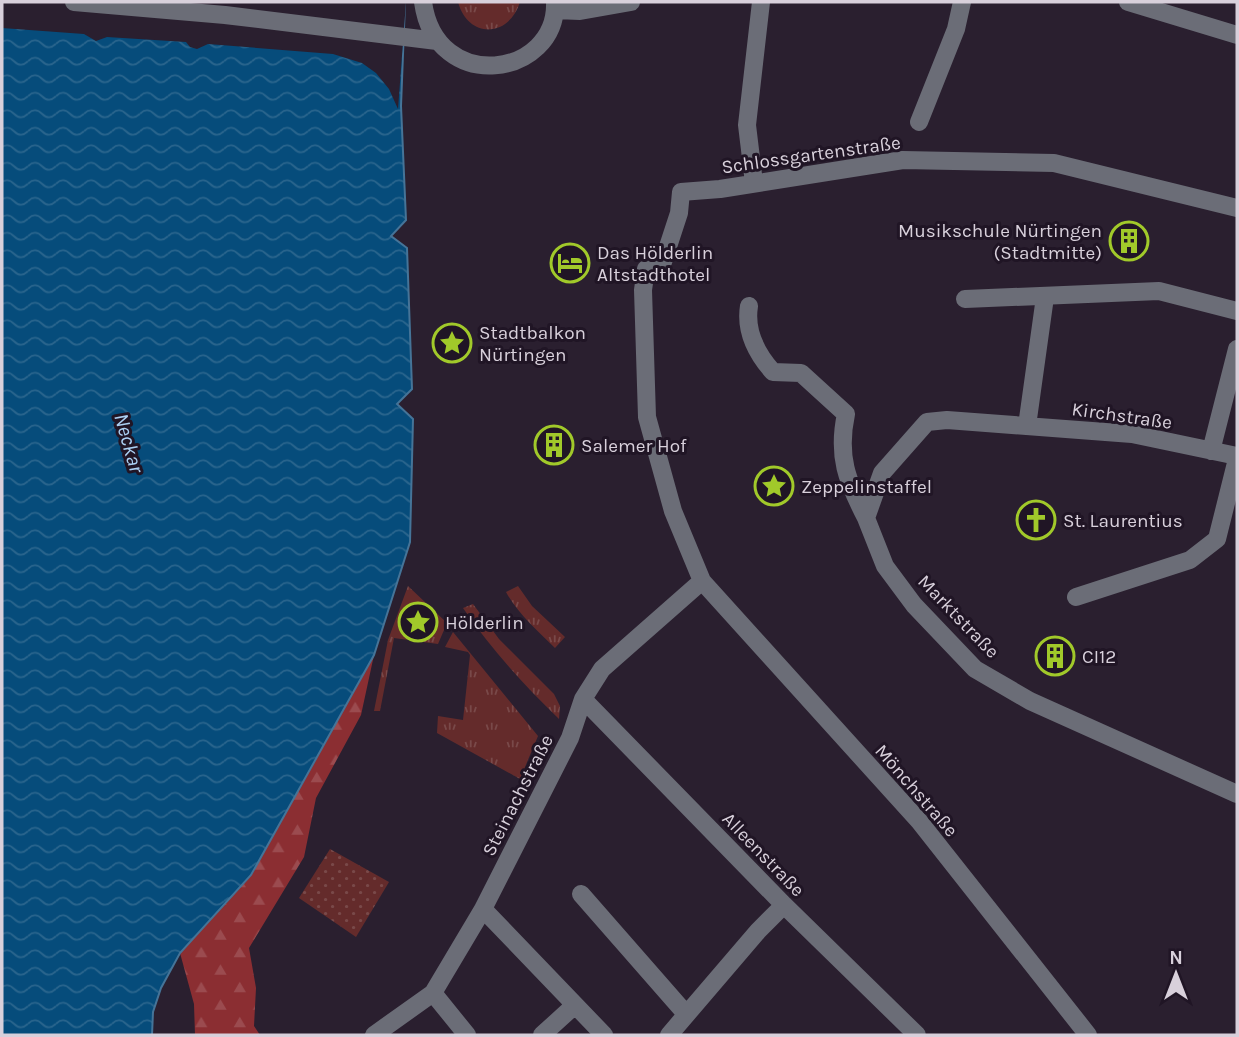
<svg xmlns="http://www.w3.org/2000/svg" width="1239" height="1037" font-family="Karla,sans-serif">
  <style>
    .grass { fill: url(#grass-tufts) }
    .forest { fill: url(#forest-firs) }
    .park { fill: url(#park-dots) }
    .water { fill: url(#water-waves); stroke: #457498; stroke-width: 2 }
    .pier { fill: #2a1f2f }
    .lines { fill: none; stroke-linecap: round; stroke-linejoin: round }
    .minor { stroke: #6b6d77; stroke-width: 18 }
    .labels { text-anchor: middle; stroke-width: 6; stroke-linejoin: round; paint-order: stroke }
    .street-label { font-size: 19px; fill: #d8d0db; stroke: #201525 }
    .poi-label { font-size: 19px; fill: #d8d0db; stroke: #201525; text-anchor: start }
    .water-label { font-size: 21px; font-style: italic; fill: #abd0f3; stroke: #201525 }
  </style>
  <defs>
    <pattern id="grass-tufts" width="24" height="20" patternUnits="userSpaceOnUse" patternTransform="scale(1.75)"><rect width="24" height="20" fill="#642b2b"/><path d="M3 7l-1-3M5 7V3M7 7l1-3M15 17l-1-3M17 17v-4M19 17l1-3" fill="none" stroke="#794949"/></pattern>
    <pattern id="forest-firs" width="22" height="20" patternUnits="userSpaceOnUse" patternTransform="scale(1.75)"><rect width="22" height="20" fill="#8b2e32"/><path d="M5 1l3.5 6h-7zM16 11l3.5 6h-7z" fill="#9b4b4f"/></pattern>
    <pattern id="park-dots" width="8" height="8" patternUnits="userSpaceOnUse" patternTransform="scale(1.75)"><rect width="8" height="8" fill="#642b2b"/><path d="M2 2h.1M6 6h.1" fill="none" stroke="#794949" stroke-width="1.8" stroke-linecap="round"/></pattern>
    <pattern id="water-waves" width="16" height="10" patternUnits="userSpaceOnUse" patternTransform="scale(1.75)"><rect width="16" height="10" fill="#064c7b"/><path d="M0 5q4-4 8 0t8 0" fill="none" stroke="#2a658d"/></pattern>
  </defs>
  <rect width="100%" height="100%" fill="#2a1f2f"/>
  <path class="grass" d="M458 2H520C509 38 468 39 458 2Z
    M408 586 447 623 438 644 394 638 380 711H374L388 640Z
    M518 586 532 606 565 637 555 648C537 630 518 614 506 592Z
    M473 604 499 639 554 694 560 706 559 719C524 685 491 649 463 608Z
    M453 632 538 736 520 779 437 733 438 716 463 720 470 655 468 652 445 647Z"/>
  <path class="forest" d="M374 655 361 715 316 798 304 857 249 948 256 988 254 1026 260 1035H195L194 1004 180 953 251 875Z"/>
  <path class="park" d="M330 849 389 882 356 937 299 898Z"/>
  <path class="water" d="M2 2H405L401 106 406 220 391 236 407 248 412 389 397 404 413 419 410 542 374 655 251 875 180 953 161 988 153 1012 152 1035H2Z"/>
  <path class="pier" d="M2 2H406L398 109 389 89 376 73 362 63 333 54 208 44 197 49 190 47 186 42 107 37 96 41 84 34 2 28Z"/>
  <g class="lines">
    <path class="minor" d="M74 2 225 15 437 41
      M423 2C436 96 558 77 555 2
      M1128 2 1237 35
      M555 10 580 11 631 2
      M919 122 956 29 962 2
      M754 183 747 125 761 2
      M965 299 1159 291 1237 311
      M749 306C745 331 757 354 773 372L801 373 846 414C837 456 847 481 866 518
      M1027 426 1045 297
      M1211 451 1237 349
      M1237 456 1132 434 947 420 927 422 882 473 866 518 885 566 914 605 975 669 1030 701 1237 794
      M702 581 919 821 1088 1035
      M1076 597 1190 560 1217 539 1237 459
      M583 699 784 905 917 1035
      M581 894 686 1014
      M483 909 604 1035
      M374 1035 433 993
      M467 1035 433 993 483 909 570 738 583 699 602 669 702 581 673 511 647 417 643 290 646 269 663 262 679 213 681 192 720 189 903 160 1054 163 1237 208
      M542 1035 575 1005
      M669 1035 758 931 784 905"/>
  </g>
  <defs>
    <symbol id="building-ring" viewBox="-11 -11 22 22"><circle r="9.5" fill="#201525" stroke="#a1c92a" stroke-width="1.5"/><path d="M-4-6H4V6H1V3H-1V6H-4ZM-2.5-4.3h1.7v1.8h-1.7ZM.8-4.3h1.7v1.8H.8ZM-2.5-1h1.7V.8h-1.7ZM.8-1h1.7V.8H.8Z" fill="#a1c92a"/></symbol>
    <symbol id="hotel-ring" viewBox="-11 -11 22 22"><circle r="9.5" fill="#201525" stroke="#a1c92a" stroke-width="1.5"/><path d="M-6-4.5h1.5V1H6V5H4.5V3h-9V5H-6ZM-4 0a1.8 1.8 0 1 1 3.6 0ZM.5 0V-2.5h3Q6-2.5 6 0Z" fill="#a1c92a"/></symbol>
    <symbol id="sight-ring" viewBox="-11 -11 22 22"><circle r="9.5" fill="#201525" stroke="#a1c92a" stroke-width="1.5"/><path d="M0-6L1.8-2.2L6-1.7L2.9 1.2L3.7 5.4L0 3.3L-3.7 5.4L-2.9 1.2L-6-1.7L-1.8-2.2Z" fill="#a1c92a"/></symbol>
    <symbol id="church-ring" viewBox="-11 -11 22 22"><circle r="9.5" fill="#201525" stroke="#a1c92a" stroke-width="1.5"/><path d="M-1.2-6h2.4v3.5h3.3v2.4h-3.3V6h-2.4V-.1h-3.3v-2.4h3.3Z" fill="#a1c92a"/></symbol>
  </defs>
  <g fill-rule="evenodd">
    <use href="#building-ring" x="1107" y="219" width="44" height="44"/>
    <use href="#hotel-ring" x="548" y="241" width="44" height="44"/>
    <use href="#sight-ring" x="430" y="321" width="44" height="44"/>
    <use href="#building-ring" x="532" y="423" width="44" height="44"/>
    <use href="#sight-ring" x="752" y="464" width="44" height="44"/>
    <use href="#church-ring" x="1014" y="498" width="44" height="44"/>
    <use href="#sight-ring" x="396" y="600" width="44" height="44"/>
    <use href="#building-ring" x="1033" y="634" width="44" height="44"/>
  </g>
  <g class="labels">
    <g class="street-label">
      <text transform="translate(811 154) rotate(-8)" y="7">Schlossgartenstraße</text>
      <text transform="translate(1122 415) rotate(8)" y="7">Kirchstraße</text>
      <text transform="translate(959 616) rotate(46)" y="7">Marktstraße</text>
      <text transform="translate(917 790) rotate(49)" y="7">Mönchstraße</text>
      <text transform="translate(517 795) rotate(-63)" y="7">Steinachstraße</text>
      <text transform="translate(764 854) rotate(46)" y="7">Alleenstraße</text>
    </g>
    <g class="poi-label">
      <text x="1102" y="237" text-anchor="end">Musikschule Nürtingen<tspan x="1102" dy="22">(Stadtmitte)</tspan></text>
      <text x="597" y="259">Das Hölderlin<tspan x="597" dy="22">Altstadthotel</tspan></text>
      <text x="479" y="339">Stadtbalkon<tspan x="479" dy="22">Nürtingen</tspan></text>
      <text x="581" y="452">Salemer Hof</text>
      <text x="801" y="493">Zeppelinstaffel</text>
      <text x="1063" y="527">St. Laurentius</text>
      <text x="445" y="629">Hölderlin</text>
      <text x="1082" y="663">CI12</text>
    </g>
    <g class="water-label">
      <text transform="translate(129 443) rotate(74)" y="7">Neckar</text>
    </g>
  </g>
  <rect width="1239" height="1037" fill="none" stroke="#d8d0db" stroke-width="7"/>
  <g transform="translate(1176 974)" stroke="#201525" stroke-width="5" paint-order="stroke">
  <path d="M0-5L12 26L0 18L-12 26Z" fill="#d8d0db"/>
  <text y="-10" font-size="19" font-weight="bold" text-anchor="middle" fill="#d8d0db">N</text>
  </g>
</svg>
